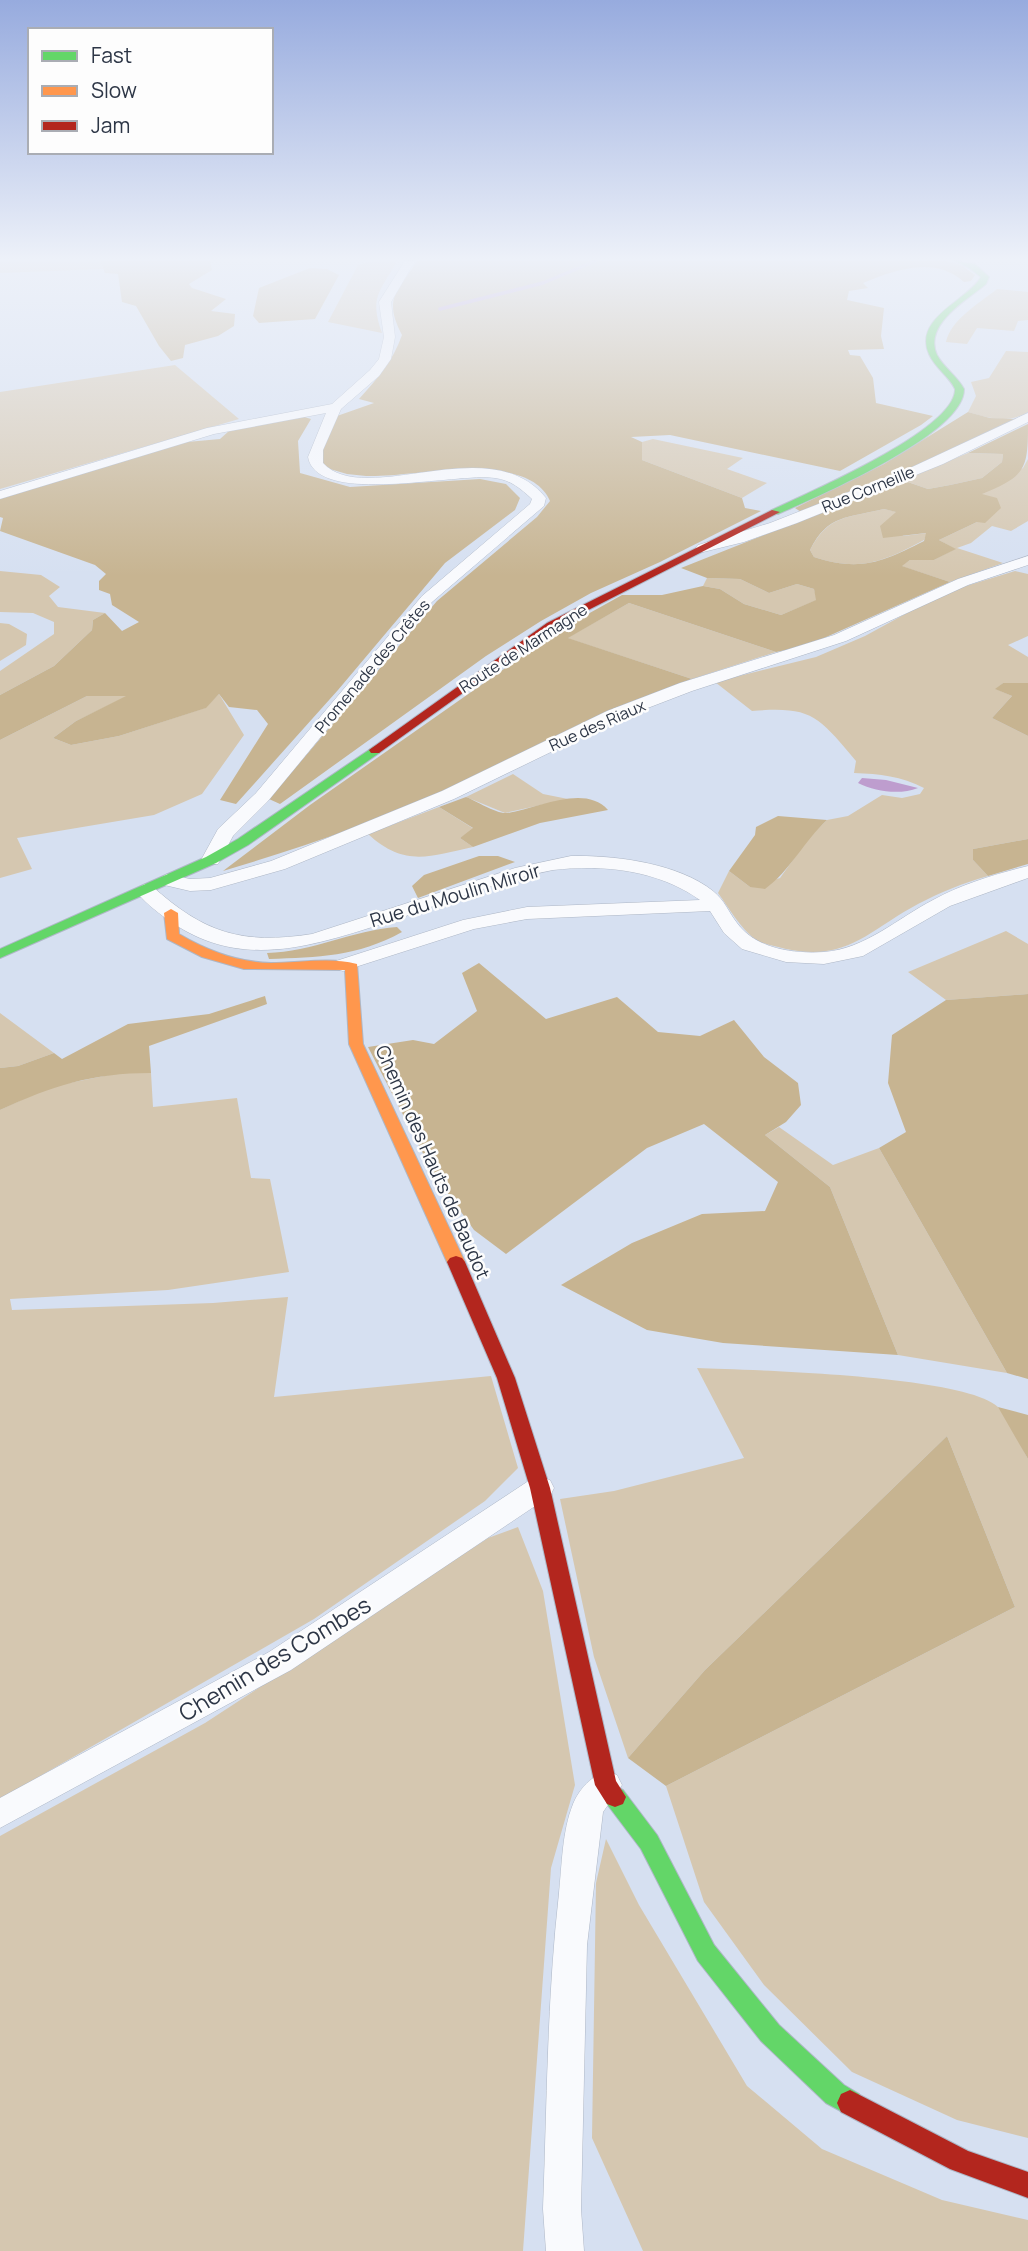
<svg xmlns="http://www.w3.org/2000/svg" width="1028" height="2251" font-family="Manrope,sans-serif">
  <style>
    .green { fill: #d5c7b0 }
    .forest { fill: #c7b491; fill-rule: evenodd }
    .water { fill: #be9dce }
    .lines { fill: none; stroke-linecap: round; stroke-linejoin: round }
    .stream { stroke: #be9dce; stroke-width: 3.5 }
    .street-casing { stroke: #aeb7c6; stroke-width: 1 }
    .fast-casing { stroke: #aeb7c6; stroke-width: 2 }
    .slow-casing { stroke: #aeb7c6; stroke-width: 2 }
    .jam-casing { stroke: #aeb7c6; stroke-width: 2 }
    .street { fill: #f9fafd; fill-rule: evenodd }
    .fast { fill: #63d668; fill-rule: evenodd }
    .slow { fill: #ff974d; fill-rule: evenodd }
    .jam { fill: #b3261e; fill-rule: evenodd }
    .labels { text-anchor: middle; stroke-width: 5; stroke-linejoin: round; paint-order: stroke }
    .far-street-label { font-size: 16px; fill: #2d3646; stroke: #fdfdfd }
    .street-label { font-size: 19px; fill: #2d3646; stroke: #fdfdfd }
    .near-street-label { font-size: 23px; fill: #2d3646; stroke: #fdfdfd }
  </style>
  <rect width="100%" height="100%" fill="#d6e0f1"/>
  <path class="green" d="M0 261H100L103 269 0 273Z
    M373 261H397C380 292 369 297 382 333L328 322 358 265Z
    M997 289 1028 292V320L1018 321 1014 331 977 328 967 344 946 342C951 319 980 303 997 289Z
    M1006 351 1028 352V412C1009 424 988 418 968 412L976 396 971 382 989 378Z
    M175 365 239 419 0 489V392Z
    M653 439 743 458 727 469 767 483 742 498 642 460V442Z
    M968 453 1003 454 1002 462 982 478 950 485 928 489 902 480Z
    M1028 459V521L1011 531 992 526 971 543 957 548 1003 563 950 582 901 566 910 560H934L955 549 939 540 977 522 981 494 1023 468Z
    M884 509 897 512 903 536 927 533 924 540C883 562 860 572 814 557L810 550C829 514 848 518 884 509Z
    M0 571 41 575 60 587 49 596 58 607 105 613 93 620 92 630 54 666 0 695V671L54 634V622L33 613 0 612Z
    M1015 571 1028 574V636L1008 645 1028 657V683H1003L996 689 1012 696 992 718 1028 736V839L973 849V860L988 876C963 883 941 892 918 904 869 930 848 962 786 949 776 946 764 945 755 939 740 928 729 908 718 893L729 871 750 887 780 878 811 835 827 820 848 816 882 795 902 798 920 794 924 788C901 776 880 774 854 773L856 761C818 716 812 706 752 711L715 682 816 657 865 636 929 601 966 586Z
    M707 578 740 579 769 593 797 584 814 589 817 600 781 615 744 604 720 589 703 586Z
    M629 603 776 652 692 679 567 638Z
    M0 623 9 624 27 634 26 645 0 661Z
    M219 694 244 735 202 794 154 815 17 838 32 869 0 878V740L87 696H128L76 721 53 738 71 745 119 736 205 708Z
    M513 774 543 794 568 799 505 813 466 797Z
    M439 807 474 829 460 838 473 847C430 856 405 868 368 834Z
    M1006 931 1028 944V994L946 1000 908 972Z
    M0 1013 54 1053 18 1066 0 1068Z
    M119 1073H151L153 1107 237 1098 251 1178 270 1179 289 1272 168 1290 10 1299 12 1310 213 1303 288 1297 274 1397 491 1376 518 1468 485 1501 314 1619 0 1799V1110L49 1087Z
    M779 1127 833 1165 879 1148 1007 1373 898 1355 830 1187 765 1135Z
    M697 1368C751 1370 965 1375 998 1407 1009 1418 1020 1445 1028 1459V2138L957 2120 852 2072 764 1985 704 1902 666 1786 1015 1607 947 1436 705 1670 628 1758 594 1657 560 1499 614 1491 744 1458Z
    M518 1527 543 1591 575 1785 551 1868 523 2251H0V1836L205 1723 488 1538Z
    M606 1839 639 1905 747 2086 822 2149 942 2200 1028 2220V2251H643L592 2138 596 1883Z"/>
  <path class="forest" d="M100 261H210L212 270 189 284 192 288 226 299 211 311 235 314 234 326 218 336 185 345 183 358 171 361 159 346 136 306 122 302 118 274 105 273Z
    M417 261H946L961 265 975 275 971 281 964 282C935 255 894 270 863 283L868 288 849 291 847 300 884 308 881 336 884 349 848 350 850 355 860 356 873 378 876 403 933 416 921 425 840 471 670 435 631 437 642 442V460L742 498 745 508 761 511 660 562 591 593 541 621 486 656 280 804 269 799 437 601 537 517 550 501C528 449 411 478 366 476L347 474 323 467 321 451 337 416 374 403 359 399C378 378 393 361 402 335 383 298 397 293 417 261Z
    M310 268 327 269 339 275 315 319 259 323 253 316 259 288Z
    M968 412 990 418 1017 419 897 474 801 512 795 508 884 464Z
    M301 416 311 419 298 441 300 473 350 487 480 479 506 484 520 498 515 510 445 563 338 690 236 804 220 800 268 724 257 710 229 707 219 694 206 708 119 736 71 745 53 738 76 721 126 696H87L0 740V695L54 666 92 630 93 620 105 613 122 631 139 622 112 605 110 594 99 590V581L106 574 95 565 0 531 3 518 0 517V498L187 442 220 439 229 431Z
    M1028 424C1028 469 1026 476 982 494L997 498 1001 508 985 523 977 522 939 540 956 549 934 560H910L902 566 950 582 806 646 776 652 629 603 568 638 692 679C610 709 534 751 454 787 380 821 300 848 223 871L310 805 561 629 622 595H662L703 586 720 589 744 604 781 615 816 600 814 589 797 584 769 593 740 579 707 578 681 568 902 480 928 489 950 485 982 478 1002 462 1003 454 968 453ZM884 509 896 512 880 526 883 538 926 533 924 541C883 562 860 572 814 557L810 550C828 514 848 518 884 509Z
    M1003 683H1028V736L992 718 1012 696 995 689Z
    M466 797C477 801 496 814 507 813 535 810 584 783 608 810L540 823 473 847 460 838 473 828 439 807Z
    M778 816 827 820C804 841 791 870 765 889L750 887 729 871 755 835 756 827Z
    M1028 839V864L988 876 973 860V849Z
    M479 856H498L515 862 418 898 412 886 424 875Z
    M397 927 402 932C357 957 318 957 269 959L267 953C312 952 353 930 397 927Z
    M479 963 546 1019 617 997 658 1032 700 1036 734 1020 764 1057 798 1083 801 1105 786 1122 765 1135 830 1187 898 1355 723 1343 647 1330 561 1285 632 1243 702 1214 765 1211 778 1182 704 1124 647 1148 506 1254 474 1230 432 1171 368 1047 413 1040 434 1044 477 1011 462 973Z
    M1028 994V1379L1007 1373 879 1148 906 1132 888 1083 892 1035 946 1000Z
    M265 996 267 1004 149 1046 151 1073C92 1073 52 1086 0 1110V1068L18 1066 54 1053 62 1059 128 1024 209 1014Z
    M998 1407 1028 1415V1459Z
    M947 1436 1015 1607 666 1786 628 1758 705 1670Z"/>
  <path class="water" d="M862 778 886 780 918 788C900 795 876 792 858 783Z"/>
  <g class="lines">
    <path class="stream" d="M440 309 543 283 595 261"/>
    <defs>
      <path id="street" d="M405 261H415L391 302 395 337 391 359 379 376 341 409 323 450V463C366 509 490 428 546 498L544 506 432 602 268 801 233 836 218 864H204L201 860 218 829 256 793 422 596 530 504 532 499C521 489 511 480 495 478 458 472 317 507 308 457L326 413 214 434 0 499V491L207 428 332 404 370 370 379 359 384 337 379 302Z
        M1028 413V422L943 464 797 523 744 542 703 552 696 548 698 545 770 523 910 468Z
        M1028 556V565L968 585 846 641 692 691 619 719 454 799 285 869 211 890 190 891 160 884 157 880 167 874 190 879 210 878 271 861 442 791 607 711 680 683 834 635 958 579Z
        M571 856C614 855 678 863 713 891 726 902 727 910 737 923 756 949 794 954 824 952 865 949 898 918 933 900 962 884 996 874 1028 866V878L950 906 863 956 824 964 786 962 742 949 724 933 710 911 527 919 474 929 343 971 336 969 333 965 336 961 463 920 527 907 700 900C658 870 603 864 553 870 496 881 440 905 385 923 309 947 238 971 167 919 156 911 143 901 135 890L145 884 152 886C204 933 242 945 312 934L515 868Z
        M540 1477 550 1480 554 1488 550 1496 291 1670 0 1828V1798L269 1652 530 1480Z
        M606 1771 617 1775 622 1785 603 1812 587 1945 581 2209 584 2251H546L543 2209C547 2104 547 1998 559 1893 562 1865 562 1831 573 1804 579 1789 592 1776 606 1771Z"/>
      <path id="fast" d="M955 261 975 264 989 277 986 284C967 300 923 324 937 355 944 368 957 376 964 389 965 434 816 497 778 514H772V510C807 493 956 430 955 389 949 376 935 368 929 354 913 318 967 301 981 277L969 268Z
        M375 746 381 750 379 753 248 845 216 863 0 958V949L206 857 238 839Z
        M615 1787 623 1790 657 1835 714 1945 779 2025 844 2085 859 2094 863 2103 859 2112 850 2116 826 2103 761 2041 698 1961 641 1849 607 1804 604 1797 607 1790Z"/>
      <path id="slow" d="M171 909 178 913 179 934C208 951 237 962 271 963 300 963 329 957 357 964L363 1044 465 1262 462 1266H450L447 1262 349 1044 345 970 244 969 202 957 167 939 164 913Z"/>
      <path id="jam" d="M772 510 780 512 555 627 379 753H371L369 750 547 623Z
        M456 1256 462 1258 465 1262 515 1378 550 1488 616 1781 626 1797 623 1804 615 1807 607 1804 595 1785 530 1488 497 1378 447 1262 450 1258Z
        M850 2090 968 2151 1028 2172V2198L950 2169 841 2112 837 2103 841 2094Z"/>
    </defs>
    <use href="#street" class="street-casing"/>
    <use href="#fast" class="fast-casing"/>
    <use href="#slow" class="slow-casing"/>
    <use href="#jam" class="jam-casing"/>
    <use href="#street" class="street"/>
    <use href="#fast" class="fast"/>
    <use href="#slow" class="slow"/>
    <use href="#jam" class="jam"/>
  </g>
  <linearGradient id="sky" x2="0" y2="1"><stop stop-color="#97abde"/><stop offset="0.45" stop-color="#edf1f9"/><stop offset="1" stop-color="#edf1f9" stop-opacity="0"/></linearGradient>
  <rect width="1028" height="576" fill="url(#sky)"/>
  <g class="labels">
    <g class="far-street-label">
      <text transform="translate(868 489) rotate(-22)" y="6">Rue Corneille</text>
      <text transform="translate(523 648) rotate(-33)" y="6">Route de Marmagne</text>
      <text transform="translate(372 666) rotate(-50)" y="6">Promenade des Crêtes</text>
      <text transform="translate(597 725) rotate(-24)" y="6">Rue des Riaux</text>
    </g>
    <g class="street-label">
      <text transform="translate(455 895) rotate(-17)" y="7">Rue du Moulin Miroir</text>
      <text transform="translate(433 1162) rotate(66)" y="7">Chemin des Hauts de Baudot</text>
    </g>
    <g class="near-street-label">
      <text transform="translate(275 1659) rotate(-31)" y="8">Chemin des Combes</text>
    </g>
  </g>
  <rect x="28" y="28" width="245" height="126" fill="#fdfdfd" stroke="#aaadb4" stroke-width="2"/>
  <rect x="42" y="51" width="35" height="10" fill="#63d668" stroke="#aaadb4" stroke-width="2"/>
  <text x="91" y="63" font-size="21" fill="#2d3646">Fast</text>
  <rect x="42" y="86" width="35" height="10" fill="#ff974d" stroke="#aaadb4" stroke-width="2"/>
  <text x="91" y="98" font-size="21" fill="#2d3646">Slow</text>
  <rect x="42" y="121" width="35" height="10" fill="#b3261e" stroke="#aaadb4" stroke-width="2"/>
  <text x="91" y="133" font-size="21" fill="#2d3646">Jam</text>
</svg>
